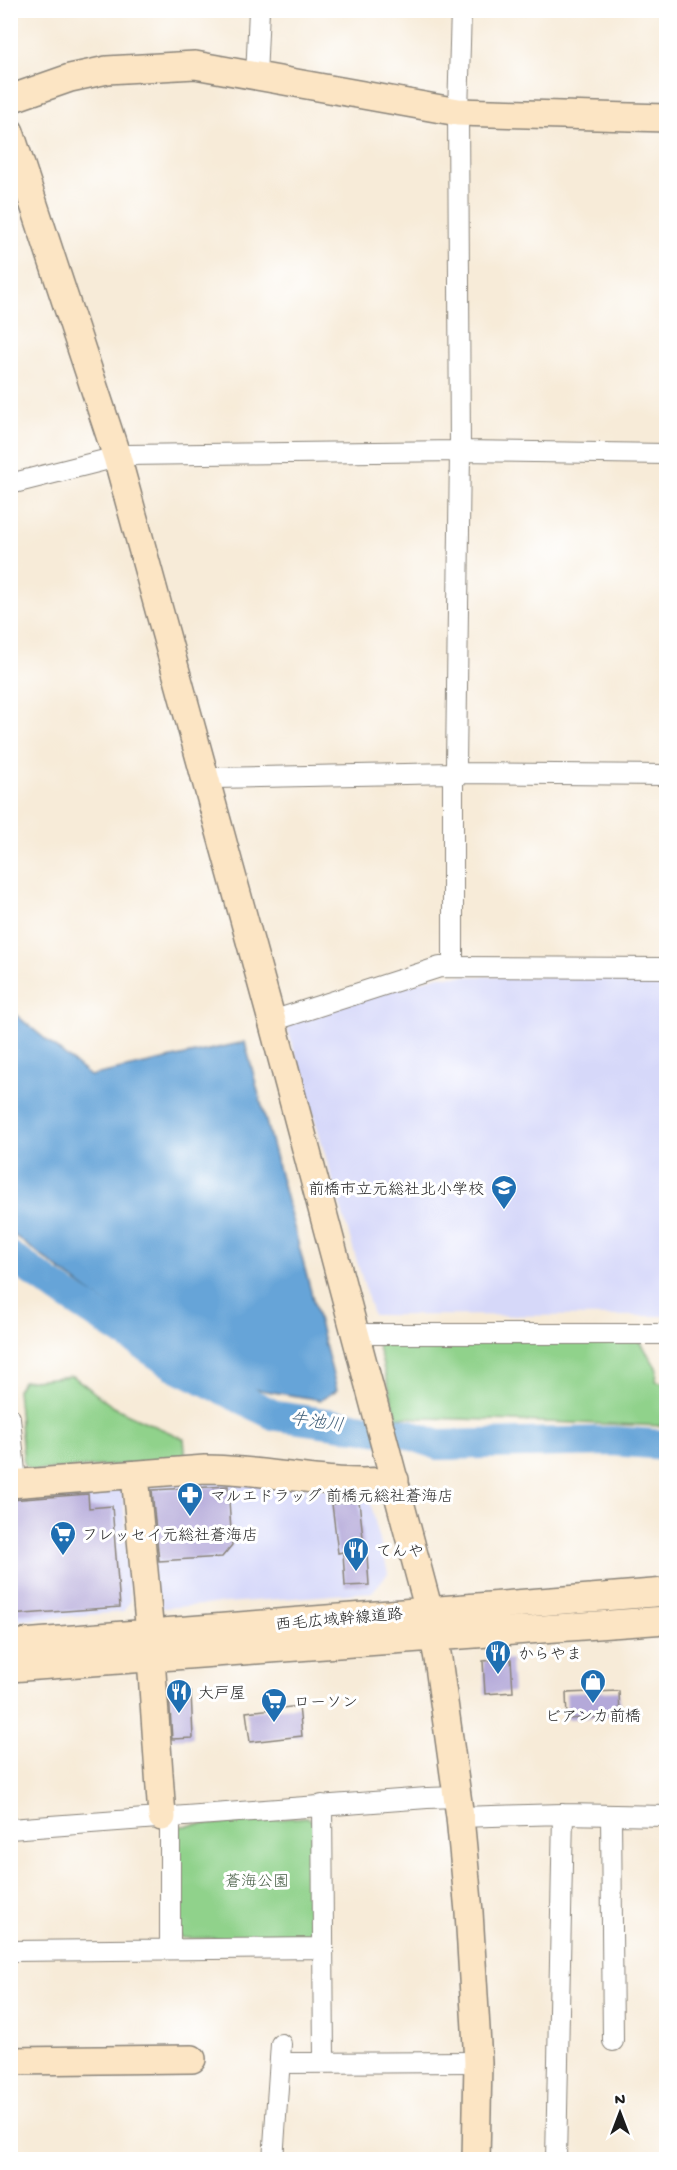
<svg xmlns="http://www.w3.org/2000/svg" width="677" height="2170" font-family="'Gochi Hand','Klee One',sans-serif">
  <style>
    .built { fill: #d6d8f9 }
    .green { fill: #90d28b; stroke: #567754; stroke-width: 1.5 }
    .water { fill: #66a4d8; stroke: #41607a; stroke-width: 1.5 }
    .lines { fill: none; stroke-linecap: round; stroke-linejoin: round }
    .river { stroke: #66a4d8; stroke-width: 30 }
    .building { fill: #b4a9d9 }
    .street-casing { stroke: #8a847a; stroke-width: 22 }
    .secondary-casing { stroke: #8a847a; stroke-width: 30 }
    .street { stroke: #fff; stroke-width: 20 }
    .secondary { stroke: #fce5c4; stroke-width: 27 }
    .labels { text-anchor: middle; stroke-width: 6; stroke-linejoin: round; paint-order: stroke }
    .poi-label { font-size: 16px; fill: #1c1c1c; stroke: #fff; text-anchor: start }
    .street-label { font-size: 16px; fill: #1c1c1c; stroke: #fff }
    .park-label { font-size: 16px; fill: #455c43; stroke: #fff }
    .water-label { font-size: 18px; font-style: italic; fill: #41607a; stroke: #fff }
  </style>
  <rect width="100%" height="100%" fill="#fff"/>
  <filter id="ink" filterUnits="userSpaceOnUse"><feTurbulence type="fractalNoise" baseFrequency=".0167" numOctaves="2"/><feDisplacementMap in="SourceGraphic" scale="12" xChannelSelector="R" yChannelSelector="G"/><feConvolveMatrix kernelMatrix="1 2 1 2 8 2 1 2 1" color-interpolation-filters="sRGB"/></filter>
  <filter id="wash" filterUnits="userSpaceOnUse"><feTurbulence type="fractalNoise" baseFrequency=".008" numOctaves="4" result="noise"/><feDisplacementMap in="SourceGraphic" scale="24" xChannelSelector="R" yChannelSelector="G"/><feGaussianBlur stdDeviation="1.35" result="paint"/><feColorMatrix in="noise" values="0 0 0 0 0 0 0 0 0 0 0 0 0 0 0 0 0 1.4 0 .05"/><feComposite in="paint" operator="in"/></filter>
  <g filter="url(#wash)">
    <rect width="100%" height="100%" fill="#f7ebd8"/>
    <path class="built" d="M439 976 666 977V1316L373 1315 285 1020Z
      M220 1480 363 1492 369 1497 388 1573 372 1592 162 1608 153 1599 145 1492 151 1484Z
      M115 1484 123 1494 130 1602 123 1612 11 1621V1492Z"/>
    <path class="green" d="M638 1338 657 1369 656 1381 666 1383V1426L397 1417 376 1340Z
      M72 1376C87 1385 99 1398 114 1407 137 1419 161 1428 184 1439L186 1460 33 1471 24 1465 17 1390 23 1381Z
      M307 1817 317 1824 316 1934 310 1939 182 1938 176 1931 174 1834 181 1826Z"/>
    <path class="water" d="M10 1010 90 1076 245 1042 337 1390 321 1400 248 1388 175 1352 92 1294 11 1233Z"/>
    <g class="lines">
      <path class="river" d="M10 1256 68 1296 172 1364 276 1416 408 1434 438 1445 612 1441 666 1445"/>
    </g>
    <g id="blocks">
      <path class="building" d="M228 1486 232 1545 222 1557 159 1561 152 1490Z
        M88 1494 89 1508 112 1506 120 1607 10 1615V1500Z
        M359 1501 365 1555H367L369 1585 345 1586 343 1552 338 1553 332 1504Z
        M511 1659 513 1692 485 1694 483 1661Z
        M191 1691 193 1738 172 1739 169 1692Z
        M619 1691 620 1716 567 1719 566 1693Z
        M299 1706 302 1736 250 1742 246 1712Z"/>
    </g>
  </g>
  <g filter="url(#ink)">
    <use href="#blocks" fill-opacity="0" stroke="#8a847a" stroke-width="1.5"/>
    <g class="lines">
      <defs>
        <path id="street" d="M256 77 259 10
          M10 484 125 455 460 451 666 454
          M205 781 215 778 453 773 666 775
          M453 966V773L456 766 460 451 458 112 461 10
          M272 1021 440 967 666 968
          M356 1334H666
          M10 1418 16 1483
          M322 1805 324 2061
          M611 1815 613 2041
          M460 1817 563 1814 666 1816
          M170 1818V1949
          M10 1829 427 1798 457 1797
          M10 1951 322 1948
          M281 2063 478 2062
          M273 2160 281 2044
          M556 2160 563 1814"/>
        <path id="secondary" d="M10 99 70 78 107 70 195 65 458 112 666 118
          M10 132 117 457 272 1021 429 1611 438 1659 460 1817 469 1912 478 2062 476 2160
          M135 1475 150 1634
          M10 1484 205 1469C268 1469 333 1488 395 1480
          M10 1644 666 1592
          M151 1658 162 1817
          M10 1668 666 1620
          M10 2061 192 2059"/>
      </defs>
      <use href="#street" class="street-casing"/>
      <use href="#secondary" class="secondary-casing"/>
      <use href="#street" class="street"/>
      <use href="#secondary" class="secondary"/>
    </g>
  </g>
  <defs>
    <symbol id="school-pin" viewBox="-11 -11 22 30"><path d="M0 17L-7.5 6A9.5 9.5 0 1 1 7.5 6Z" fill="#1f6fb2" stroke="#fff"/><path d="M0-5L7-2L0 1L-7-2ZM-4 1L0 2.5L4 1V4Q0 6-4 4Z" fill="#fff"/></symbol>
    <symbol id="pharmacy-pin" viewBox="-11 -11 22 30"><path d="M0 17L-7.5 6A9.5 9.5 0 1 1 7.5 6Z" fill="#1f6fb2" stroke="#fff"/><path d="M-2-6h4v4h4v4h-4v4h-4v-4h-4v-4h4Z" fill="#fff"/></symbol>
    <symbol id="supermarket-pin" viewBox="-11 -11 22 30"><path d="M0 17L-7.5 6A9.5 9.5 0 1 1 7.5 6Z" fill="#1f6fb2" stroke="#fff"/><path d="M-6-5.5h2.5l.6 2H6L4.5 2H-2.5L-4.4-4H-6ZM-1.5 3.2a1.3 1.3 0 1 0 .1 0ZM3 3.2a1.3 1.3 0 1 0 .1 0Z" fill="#fff"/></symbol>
    <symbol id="restaurant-pin" viewBox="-11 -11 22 30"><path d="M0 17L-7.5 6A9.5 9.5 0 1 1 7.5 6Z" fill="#1f6fb2" stroke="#fff"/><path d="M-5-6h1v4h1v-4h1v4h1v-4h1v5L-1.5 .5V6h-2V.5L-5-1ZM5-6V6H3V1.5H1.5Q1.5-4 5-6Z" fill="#fff"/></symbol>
    <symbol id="shop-pin" viewBox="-11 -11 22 30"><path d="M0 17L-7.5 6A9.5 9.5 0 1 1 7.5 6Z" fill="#1f6fb2" stroke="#fff"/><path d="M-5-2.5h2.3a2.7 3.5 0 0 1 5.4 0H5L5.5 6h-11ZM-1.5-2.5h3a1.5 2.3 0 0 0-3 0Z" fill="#fff"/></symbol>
  </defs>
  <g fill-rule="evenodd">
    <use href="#school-pin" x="489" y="1173" width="30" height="40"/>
    <use href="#pharmacy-pin" x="175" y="1480" width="30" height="40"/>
    <use href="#supermarket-pin" x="48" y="1519" width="30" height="40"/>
    <use href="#restaurant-pin" x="341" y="1535" width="30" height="40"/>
    <use href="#restaurant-pin" x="483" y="1638" width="30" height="40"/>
    <use href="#shop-pin" x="578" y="1667" width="30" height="40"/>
    <use href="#restaurant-pin" x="164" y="1677" width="30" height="40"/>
    <use href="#supermarket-pin" x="259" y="1686" width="30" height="40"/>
  </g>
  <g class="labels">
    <g class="poi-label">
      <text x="484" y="1194" text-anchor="end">前橋市立元総社北小学校</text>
      <text x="210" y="1501">マルエドラッグ 前橋元総社蒼海店</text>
      <text x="82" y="1540">フレッセイ元総社蒼海店</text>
      <text x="376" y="1556">てんや</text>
      <text x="518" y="1659">からやま</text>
      <text x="198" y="1698">大戸屋</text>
      <text x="294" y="1707">ローソン</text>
      <text x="593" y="1721" text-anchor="middle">ビアンカ前橋</text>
    </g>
    <g class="street-label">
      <text transform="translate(339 1618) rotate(-5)" y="6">西毛広域幹線道路</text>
    </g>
    <g class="park-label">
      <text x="257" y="1886">蒼海公園</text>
    </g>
    <g class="water-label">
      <text transform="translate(317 1421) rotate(8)" y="6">牛池川</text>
    </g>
  </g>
  <rect width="677" height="2170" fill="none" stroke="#fff" stroke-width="36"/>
  <g transform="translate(620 2113)" stroke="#ffffff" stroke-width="4.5" paint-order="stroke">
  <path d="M0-4.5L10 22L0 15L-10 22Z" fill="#1c1c1c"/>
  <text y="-9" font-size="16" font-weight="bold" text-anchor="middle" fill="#1c1c1c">N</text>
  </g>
</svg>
